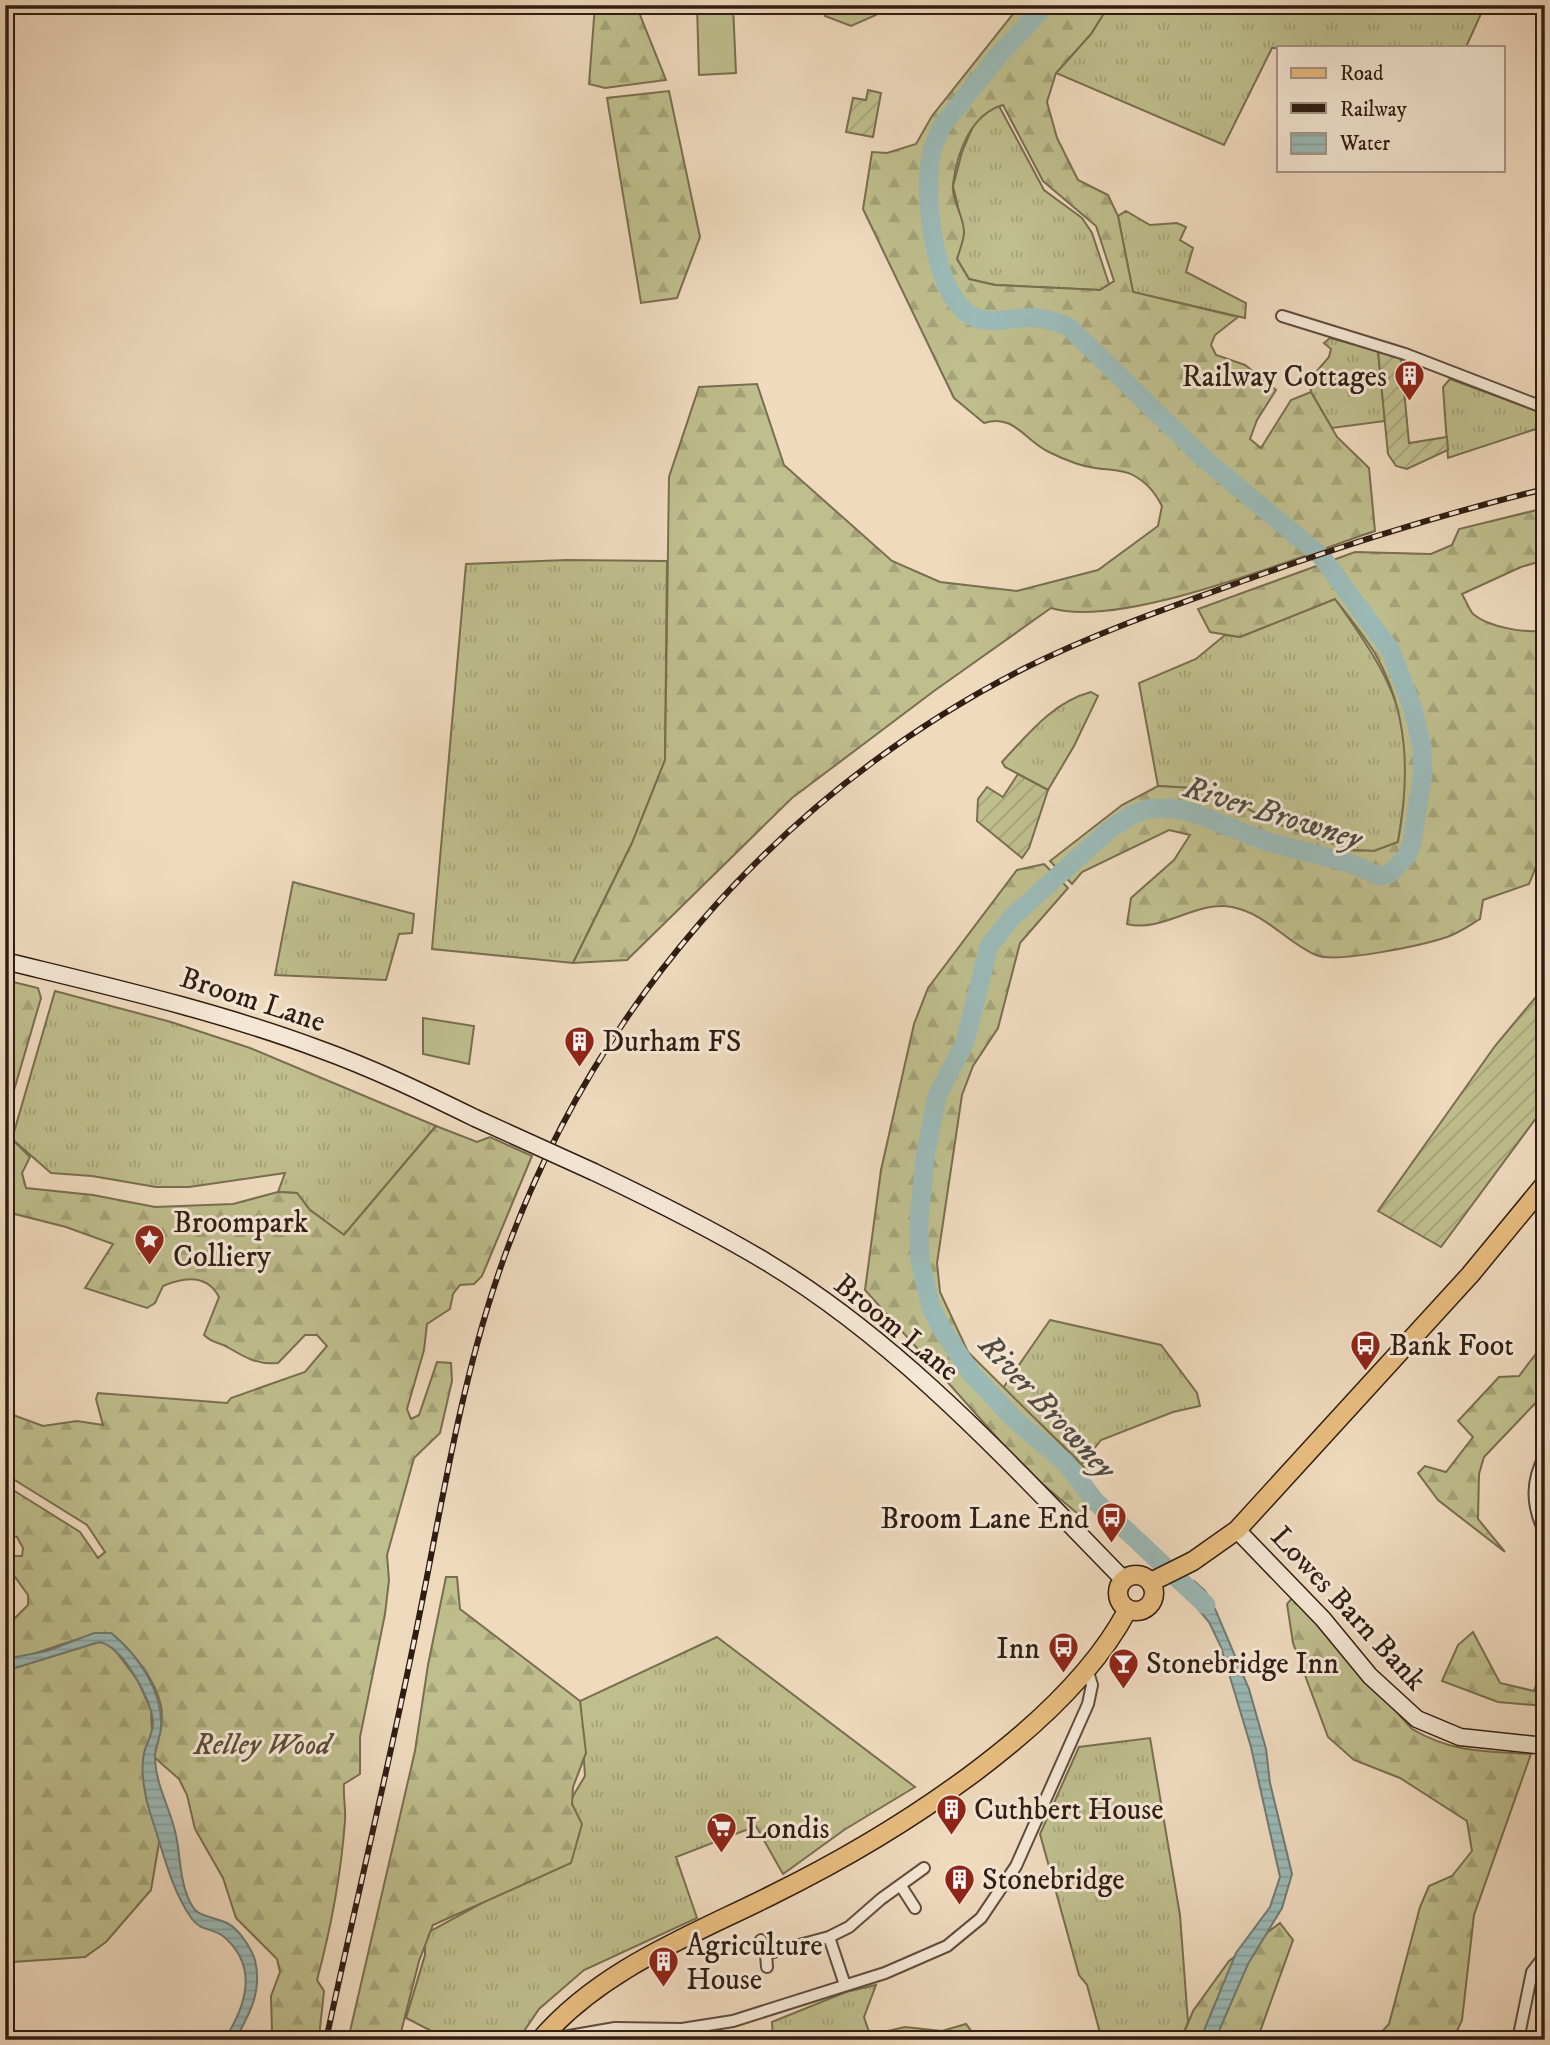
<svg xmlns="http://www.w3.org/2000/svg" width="1550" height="2045" font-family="'IM FELL DW Pica',serif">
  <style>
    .grass { fill: url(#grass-tufts); stroke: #786e50; stroke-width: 2 }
    .forest { fill: url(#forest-firs); stroke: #786e50; stroke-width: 2; fill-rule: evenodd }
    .park { fill: #bfbe8d; stroke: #786e50; stroke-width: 2 }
    .garden { fill: url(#garden-furrows); stroke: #786e50; stroke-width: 2 }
    .water { fill: url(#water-rules); stroke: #707b75; stroke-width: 2 }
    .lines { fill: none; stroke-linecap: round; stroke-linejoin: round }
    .river { stroke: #9bbab7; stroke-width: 19 }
    .street-casing { stroke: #604c3d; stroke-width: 14 }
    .secondary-casing { stroke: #301d12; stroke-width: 19 }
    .primary-casing { stroke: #301d12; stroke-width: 21 }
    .street { stroke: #f5e7d5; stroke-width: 10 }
    .secondary { stroke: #f5e7d5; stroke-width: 16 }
    .primary { stroke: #e8bd7f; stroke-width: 18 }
    .rail-casing { stroke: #301d12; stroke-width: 6 }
    .rail { stroke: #f5e7d5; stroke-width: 3.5; stroke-dasharray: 10; stroke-linecap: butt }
    .secondary-bridge-casing { stroke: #301d12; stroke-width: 19; stroke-linecap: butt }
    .secondary-bridge { stroke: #f5e7d5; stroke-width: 16 }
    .labels { text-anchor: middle; stroke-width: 6; stroke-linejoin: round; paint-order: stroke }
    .poi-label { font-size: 30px; fill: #301d12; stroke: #f5e7d5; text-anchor: start }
    .street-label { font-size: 30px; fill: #301d12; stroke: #f5e7d5 }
    .park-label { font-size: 30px; font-style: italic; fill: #5b4d37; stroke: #f5e7d5 }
    .water-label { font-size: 32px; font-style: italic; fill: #504c44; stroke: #f5e7d5 }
  </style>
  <defs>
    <pattern id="grass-tufts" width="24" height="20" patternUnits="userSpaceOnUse" patternTransform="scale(1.75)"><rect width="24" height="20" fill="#bfbe8d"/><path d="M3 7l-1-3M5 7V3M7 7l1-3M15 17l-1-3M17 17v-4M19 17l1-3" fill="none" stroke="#a4a379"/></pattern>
    <pattern id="forest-firs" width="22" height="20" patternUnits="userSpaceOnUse" patternTransform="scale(1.75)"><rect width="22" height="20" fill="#bfbe8d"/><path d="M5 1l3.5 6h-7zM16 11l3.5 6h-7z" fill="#a4a379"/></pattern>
    <pattern id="garden-furrows" width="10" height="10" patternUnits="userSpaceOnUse" patternTransform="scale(1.75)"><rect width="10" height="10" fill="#bfbe8d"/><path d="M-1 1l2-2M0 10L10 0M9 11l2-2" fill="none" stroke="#a4a379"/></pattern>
    <pattern id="water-rules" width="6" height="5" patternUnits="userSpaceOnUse" patternTransform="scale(1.75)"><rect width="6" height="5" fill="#9bbab7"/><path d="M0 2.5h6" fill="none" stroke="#869f9c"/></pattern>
  </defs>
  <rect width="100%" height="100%" fill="#efdabe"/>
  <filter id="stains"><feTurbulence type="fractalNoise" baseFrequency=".00286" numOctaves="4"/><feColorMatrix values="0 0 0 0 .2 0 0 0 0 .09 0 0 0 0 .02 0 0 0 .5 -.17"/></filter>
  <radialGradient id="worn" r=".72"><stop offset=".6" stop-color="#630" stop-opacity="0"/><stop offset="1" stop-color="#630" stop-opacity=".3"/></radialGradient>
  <path class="grass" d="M832 5H885L876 15 851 26 825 16Z
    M1109 5H1485L1466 47 1272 48 1224 145 1056 73 1091 34Z
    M999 106 1044 190 1082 218 1092 233 1109 284 1100 290 995 285 969 279 957 259 964 233 953 186 962 152 976 119 985 111Z
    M1126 211 1150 225 1177 223 1186 227 1180 240 1193 248 1186 272 1246 303 1245 318 1133 292 1118 216Z
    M1330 338 1378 351 1385 421 1332 428 1311 392 1309 380 1329 357 1331 349 1324 343Z
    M1450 379 1545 414V426L1448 458 1443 387Z
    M567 560 667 561 665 760 632 843 573 963 432 949 466 564Z
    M1335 599C1369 646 1403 694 1407 755 1408 783 1402 814 1398 842L1374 851 1351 850 1275 823 1209 789 1158 786 1139 683 1196 659 1225 635 1240 637Z
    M1091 692 1098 696 1074 746 1048 790 1005 767 1002 762C1028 734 1053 702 1091 692Z
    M293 882 414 914 412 933 399 934 386 980 275 975Z
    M55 991 171 1022 250 1048 436 1126 344 1235 310 1210 297 1193 278 1192 285 1173 189 1187H156L92 1176 51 1173 12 1139Z
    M1050 1320 1161 1345 1197 1393 1200 1406 1173 1412 1101 1440 1082 1464 1003 1388Z
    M717 1637 915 1787 844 1830 783 1874 756 1826 676 1857 697 1918 584 1970 539 2009 518 2040H449L406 2018 425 1955V1934L522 1881 585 1776 580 1701Z
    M1150 1738 1180 1915 1188 2022 1181 2040H1102L1087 1985 1079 1975 1040 1834 1079 1747Z
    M876 1985 864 2017 870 2035 905 2027 942 2031 966 2024 978 2040H773L772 2022 846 1992Z"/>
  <path class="forest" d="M595 5H636L666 80 605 88 589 84Z
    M1020 5H1109L1091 34 1056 73 1047 102 1057 138 1078 180 1108 195 1118 216 1133 292 1238 317 1215 335 1211 345 1216 355 1245 365 1276 390 1257 420 1250 439 1261 448 1291 400 1311 392 1337 437 1369 468 1375 531C1299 556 1123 630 1051 608L934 691 792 798 627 960 573 963 632 843 665 760 669 477 699 387 757 384 784 465 892 561 940 582 1017 591 1098 570 1158 526 1162 506C1154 491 1147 483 1133 475 1122 469 1107 470 1095 468 1080 466 1063 459 1049 452 1025 441 1014 413 984 423L954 398 863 209 872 152 887 153 916 144 932 116ZM1003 105 1043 181 1096 226 1114 281 1100 290 995 285 969 279 957 259C959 251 964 241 964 232 964 216 951 200 953 184 957 152 971 114 1003 105Z
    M669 91 700 237 677 298 641 303 607 98Z
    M1545 508V560L1521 567 1462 594C1465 599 1469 609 1473 614 1488 627 1527 634 1545 630V844L1529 884 1483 900 1480 919C1470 925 1459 933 1447 937 1423 945 1336 964 1316 955 1287 943 1267 914 1232 907 1196 900 1163 933 1127 924L1131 898 1174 860 1190 835 1169 830 1082 872 1072 884 1050 861 1122 805 1158 786 1209 789 1275 823 1351 850 1374 851 1398 842C1410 776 1409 711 1374 652 1362 633 1348 616 1335 599L1240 637 1210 632 1198 609 1355 552 1431 554 1452 545 1459 529Z
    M1044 864 1068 888 1020 943 998 1028 973 1066 962 1095 937 1263 940 1292 968 1352 1087 1470 1091 1505 1084 1519 1027 1471 865 1290 881 1170 914 1024 928 988 1017 870Z
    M5 980 38 988 41 998 5 1121Z
    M436 1126 477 1142 490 1137 532 1156 482 1276 474 1284 460 1285 453 1294 450 1309 427 1324 424 1350 407 1409 411 1419 419 1415 437 1362 451 1363 452 1381 440 1433 414 1458 387 1555 389 1580 385 1614 360 1737V1774L344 1784C343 1796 346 1809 345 1821 341 1874 331 1928 317 1980L324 1991 319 2037 318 2040H267L272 2031 271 1996 280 1972 277 1959 236 1918 223 1878 195 1829 187 1795 179 1779 154 1757C158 1741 164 1723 161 1706 156 1680 131 1649 111 1633 74 1634 42 1657 5 1659V1628L28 1605V1595L5 1563 12 1556H22L23 1548 17 1537 5 1535V1485L80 1532 98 1558 105 1552 87 1525 5 1474V1412L43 1426 77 1421 103 1425 96 1399 98 1393 227 1403 231 1398 305 1372 327 1346 317 1335H305L278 1363C258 1365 246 1358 229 1348 220 1342 213 1344 204 1335L219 1297C207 1274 184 1277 163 1286L155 1303 147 1308 85 1288 113 1244 66 1227 15 1214 5 1204V1170L12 1139 30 1157 22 1173 26 1188 93 1195 155 1207 233 1204 278 1192 297 1193 310 1210 344 1235Z
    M1545 1342V1393L1484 1457 1479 1474 1478 1519 1505 1552 1438 1500 1418 1473 1425 1466 1446 1472 1473 1437 1458 1421 1499 1377 1519 1376Z
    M446 1577H457L460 1609 580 1701 586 1753 573 1787 572 1804 582 1824 571 1863 433 1925 419 1961 399 2040H348L415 1751 428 1665Z
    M1293 1597 1412 1729C1453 1753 1484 1751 1531 1754L1474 1915 1462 2020 1453 2040H1374L1389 2024 1420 1907 1429 1886 1452 1876 1472 1851 1467 1821 1400 1778 1354 1760 1328 1737 1293 1643 1287 1604Z
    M1473 1632 1500 1683 1534 1691 1545 1660V1706L1498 1702 1442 1681 1458 1645Z
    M99 1642 108 1643 115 1650 138 1681 151 1710 152 1732 145 1750 143 1772 146 1797 160 1837 151 1890 106 1942 85 1957 13 1962 5 1945V1671Z
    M1280 1923 1293 1940 1257 2040H1181L1193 2011 1229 1961Z"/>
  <path class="park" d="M697 5H733L736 73 699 75Z
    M423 1018 474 1026 469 1064 423 1054Z"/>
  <path class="garden" d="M868 90 881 93 873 137 846 132 853 98 866 100Z
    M1378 351 1401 358 1409 443 1447 437 1448 450 1407 469 1396 466 1388 454Z
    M1018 774 1048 790 1029 848 1022 858 977 821 978 799 987 787 1003 797Z
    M1545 986V1106L1441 1247 1378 1211 1495 1046Z"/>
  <path class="water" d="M1194 1581 1205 1591 1216 1611 1249 1689 1266 1749 1270 1783 1292 1874 1282 1908 1248 1964 1215 2040H1200L1236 1953 1270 1907 1280 1877 1251 1747 1221 1647 1209 1622 1182 1590Z
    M94 1633H111C138 1655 163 1691 161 1728 160 1738 154 1749 155 1759 156 1785 169 1806 175 1831 180 1850 179 1870 185 1889 195 1921 202 1912 227 1923 239 1929 254 1951 256 1965 261 1994 249 2015 235 2040H224C247 2005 259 1966 223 1936 212 1928 201 1931 192 1919 170 1888 163 1850 151 1816 145 1798 140 1771 144 1753 147 1742 153 1734 153 1722 152 1700 122 1645 99 1642L5 1671V1659L47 1651Z"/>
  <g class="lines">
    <path class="river" d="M1046 5 999 55 942 126C936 138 932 150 930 162 924 200 935 307 979 319 993 323 1008 319 1022 318 1039 316 1054 321 1069 327L1202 457 1321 556 1391 651 1413 709 1422 747 1423 773 1412 842 1407 856 1389 874 1380 876 1349 863 1268 842 1191 812 1169 808 1147 809 1130 816 1108 831 1012 917 989 946 965 1042 937 1096 925 1157 919 1223 920 1261 931 1307 939 1324 971 1373 1015 1420 1065 1462 1096 1502 1206 1605"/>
    <defs>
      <path id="street" d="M1282 316 1405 354 1545 408
        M1545 1455C1531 1481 1531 1505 1545 1533
        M901 1886 915 1908
        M829 1937 845 1985
        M761 1940 766 1954 767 1967
        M766 1954 829 1937 849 1927 881 1899 924 1868
        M546 2040 615 2028 682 2029 733 2021 885 1973 947 1946 981 1918 1016 1866 1088 1704 1092 1685 1087 1669
        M1518 2040 1532 1972 1545 1955"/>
      <path id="secondary" d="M5 961C111 987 217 1011 319 1049 372 1068 424 1093 475 1118
        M594 1172C653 1200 712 1229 768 1263 904 1345 1014 1468 1124 1580
        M1237 1530 1323 1619 1370 1676 1417 1719 1460 1737 1545 1746"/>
      <path id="primary" d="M1118 1593a18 18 0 1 1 36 0a18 18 0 1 1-36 0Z
        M1151 1582 1193 1561 1237 1530 1470 1275 1545 1184
        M540 2040C601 1969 690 1936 772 1895 890 1837 1066 1728 1128 1609"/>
    </defs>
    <use href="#street" class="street-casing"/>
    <use href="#secondary" class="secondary-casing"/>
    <use href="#primary" class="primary-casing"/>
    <use href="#street" class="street"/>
    <use href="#secondary" class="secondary"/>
    <use href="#primary" class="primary"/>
    <defs>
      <path id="rail" d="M326 2040C356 1902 389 1765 417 1627 441 1510 459 1391 497 1278 585 1016 776 795 1023 669 1097 632 1176 605 1254 577 1350 543 1446 513 1545 489"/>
    </defs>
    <use href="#rail" class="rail-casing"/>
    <use href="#rail" class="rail"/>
    <defs>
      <path id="secondary-bridge" d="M475 1118 594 1172"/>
    </defs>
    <use href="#secondary-bridge" class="secondary-bridge-casing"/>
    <use href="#secondary-bridge" class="secondary-bridge"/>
  </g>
  <defs>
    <symbol id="building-pin" viewBox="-11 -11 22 30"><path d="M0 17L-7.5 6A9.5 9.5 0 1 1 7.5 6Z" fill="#8f2418" stroke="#f5e7d5"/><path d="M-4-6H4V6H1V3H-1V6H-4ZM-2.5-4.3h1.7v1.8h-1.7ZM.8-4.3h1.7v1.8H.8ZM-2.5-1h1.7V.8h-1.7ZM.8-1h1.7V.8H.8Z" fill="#fff"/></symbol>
    <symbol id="sight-pin" viewBox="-11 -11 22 30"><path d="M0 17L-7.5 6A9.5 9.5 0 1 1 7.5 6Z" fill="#8f2418" stroke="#f5e7d5"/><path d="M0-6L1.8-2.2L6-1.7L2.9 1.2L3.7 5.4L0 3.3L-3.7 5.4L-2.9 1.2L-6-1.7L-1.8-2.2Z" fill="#fff"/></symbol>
    <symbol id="bus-pin" viewBox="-11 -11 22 30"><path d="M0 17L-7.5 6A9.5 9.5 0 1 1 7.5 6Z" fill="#8f2418" stroke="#f5e7d5"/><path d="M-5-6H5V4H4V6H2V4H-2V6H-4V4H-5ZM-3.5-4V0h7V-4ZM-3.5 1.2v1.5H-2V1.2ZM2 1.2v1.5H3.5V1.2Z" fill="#fff"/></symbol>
    <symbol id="bar-pin" viewBox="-11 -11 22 30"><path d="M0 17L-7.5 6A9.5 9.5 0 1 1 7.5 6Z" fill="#8f2418" stroke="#f5e7d5"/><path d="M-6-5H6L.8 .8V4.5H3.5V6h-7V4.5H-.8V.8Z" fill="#fff"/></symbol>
    <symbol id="supermarket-pin" viewBox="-11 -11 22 30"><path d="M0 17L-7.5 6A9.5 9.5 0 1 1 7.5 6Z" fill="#8f2418" stroke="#f5e7d5"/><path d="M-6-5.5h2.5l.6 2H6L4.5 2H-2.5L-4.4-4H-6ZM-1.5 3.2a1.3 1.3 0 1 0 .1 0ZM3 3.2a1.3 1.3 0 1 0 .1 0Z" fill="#fff"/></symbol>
  </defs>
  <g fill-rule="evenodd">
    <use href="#building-pin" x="1392" y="358" width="35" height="47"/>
    <use href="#building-pin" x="562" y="1024" width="35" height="47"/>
    <use href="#sight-pin" x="132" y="1222" width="35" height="47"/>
    <use href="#bus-pin" x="1348" y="1328" width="35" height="47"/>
    <use href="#bus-pin" x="1094" y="1500" width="35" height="47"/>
    <use href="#bus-pin" x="1046" y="1630" width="35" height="47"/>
    <use href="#bar-pin" x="1106" y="1646" width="35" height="47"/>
    <use href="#building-pin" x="934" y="1792" width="35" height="47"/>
    <use href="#supermarket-pin" x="704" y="1810" width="35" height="47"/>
    <use href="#building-pin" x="942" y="1862" width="35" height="47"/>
    <use href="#building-pin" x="646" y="1944" width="35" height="47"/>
  </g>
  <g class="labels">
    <g class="poi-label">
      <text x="1387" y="386" text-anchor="end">Railway Cottages</text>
      <text x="602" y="1051">Durham FS</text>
      <text x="173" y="1232">Broompark<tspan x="173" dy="34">Colliery</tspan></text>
      <text x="1389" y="1355">Bank Foot</text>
      <text x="1089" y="1528" text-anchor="end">Broom Lane End</text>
      <text x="1040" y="1658" text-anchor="end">Inn</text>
      <text x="1146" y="1673">Stonebridge Inn</text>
      <text x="974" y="1819">Cuthbert House</text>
      <text x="745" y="1838">Londis</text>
      <text x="982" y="1889">Stonebridge</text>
      <text x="686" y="1955">Agriculture<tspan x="686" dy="34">House</tspan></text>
    </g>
    <g class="street-label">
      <text transform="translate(253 999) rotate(18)" y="10">Broom Lane</text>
      <text transform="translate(897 1327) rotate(39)" y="10">Broom Lane</text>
      <text transform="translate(1349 1608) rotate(47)" y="10">Lowes Barn Bank</text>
    </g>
    <g class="park-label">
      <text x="262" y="1754">Relley Wood</text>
    </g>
    <g class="water-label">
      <text transform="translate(1273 812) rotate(17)" y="11">River Browney</text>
      <text transform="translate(1048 1406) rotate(47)" y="11">River Browney</text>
    </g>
  </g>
  <rect width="1550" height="2045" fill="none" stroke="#efdabe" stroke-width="28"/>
  <rect x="7" y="7" width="1536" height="2031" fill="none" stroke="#301d12" stroke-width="3.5"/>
  <rect x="14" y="14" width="1522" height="2017" fill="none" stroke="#301d12" stroke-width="2"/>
  <rect x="1277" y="46" width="228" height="126" fill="#f5e7d5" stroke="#a69687" stroke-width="2"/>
  <rect x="1291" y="68" width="35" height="10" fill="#e8bd7f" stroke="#a69687" stroke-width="2"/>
  <text x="1340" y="80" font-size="21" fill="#301d12">Road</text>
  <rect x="1291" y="103" width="35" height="10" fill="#301d12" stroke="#a69687" stroke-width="2"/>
  <text x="1340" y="116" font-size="21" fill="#301d12">Railway</text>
  <rect x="1291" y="133" width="35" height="21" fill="url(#water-rules)" stroke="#a69687" stroke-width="2"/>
  <text x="1340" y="150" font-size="21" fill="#301d12">Water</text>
  <rect width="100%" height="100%" filter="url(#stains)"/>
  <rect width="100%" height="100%" fill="url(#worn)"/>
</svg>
